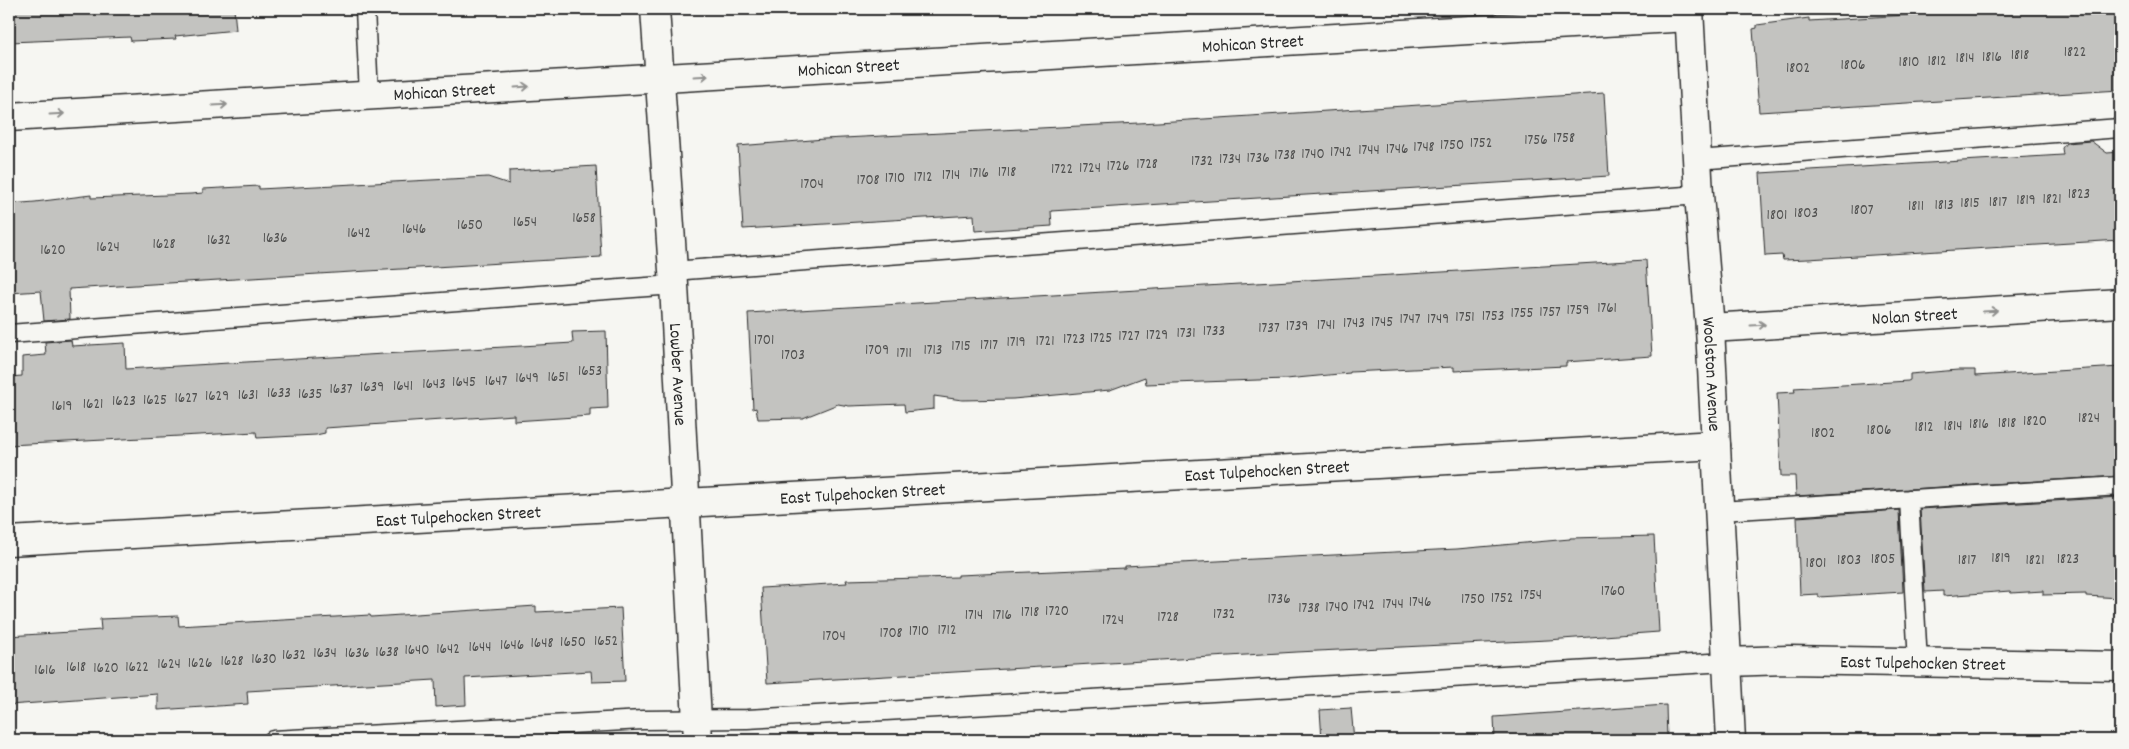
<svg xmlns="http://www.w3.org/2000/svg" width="2129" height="749" font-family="Dekko,sans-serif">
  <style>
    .building { fill: #c3c3c0; stroke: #2b2b2b }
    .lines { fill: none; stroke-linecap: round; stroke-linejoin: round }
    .lane-casing { stroke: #2b2b2b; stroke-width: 21 }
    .street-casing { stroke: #2b2b2b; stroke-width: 31 }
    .lane { stroke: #f6f6f2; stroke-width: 18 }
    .street { stroke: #f6f6f2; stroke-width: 28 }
    .oneway { stroke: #90908e }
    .labels { text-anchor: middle; stroke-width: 4.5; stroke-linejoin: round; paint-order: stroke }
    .number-label { font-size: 15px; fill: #515150 }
    .street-label { font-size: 18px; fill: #2b2b2b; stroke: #f6f6f2 }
  </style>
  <rect width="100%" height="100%" fill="#f6f6f2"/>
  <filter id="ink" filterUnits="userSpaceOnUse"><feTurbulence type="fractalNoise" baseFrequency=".02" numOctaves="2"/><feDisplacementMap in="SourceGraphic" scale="10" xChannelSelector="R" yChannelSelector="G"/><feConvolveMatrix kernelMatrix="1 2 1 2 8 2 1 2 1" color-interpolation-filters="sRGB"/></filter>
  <g filter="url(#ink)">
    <path class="building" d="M9 9H234L236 30 175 36 176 39 131 41 130 37 10 42Z
      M2004 9H2120V90L1759 112 1753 29 1757 28V25L1809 18V21Z
      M1604 93 1609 176 1051 211 1052 226 975 231 974 215 743 229 738 146 824 139 1158 122Z
      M2091 141 2107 153 2120 152V240L1808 259 1783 260 1782 255 1765 256 1760 173 2063 155 2062 148 2066 143Z
      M596 166 601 257 69 289 70 319 44 321 41 291 9 293V204L35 202 91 195V198L191 194 203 193V189L259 186V189L488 177 509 184V171Z
      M1646 260 1652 356 1566 362V366L1454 371V367L1350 372V373L1286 379 1146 384 1145 377 1110 390 1013 399 962 400 934 396V409L905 412 904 404 849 406 838 404 803 418 758 419 756 408 753 409 748 313Z
      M606 331 608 408 590 409V416L514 421V415L325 428V433L316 435 257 438 256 432 9 445V377L22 376V357L46 355 45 342 71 340 72 346 125 343 126 369 573 343 572 332Z
      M2120 367V476L1796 496 1795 476H1781L1777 393 1795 392 1794 388 1908 381 1910 380V374L1958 370H1975V376Z
      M2120 497V598L2086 596V594L2043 595V591L2011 593 2010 591 1943 596V591L1925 592 1920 509Z
      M1899 510 1903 592 1819 597 1818 594 1800 595 1797 517Z
      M1654 536 1659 632 1548 640 1297 652 767 683 761 588 847 583 846 580 958 577V575L1125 568V566L1292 557 1457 549 1570 539V538Z
      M536 606V612L621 608 625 681 592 682 591 671 465 678 466 705 436 707 435 680 247 691 248 704 158 710V694L9 705V636L101 630 100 619 178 616 179 626 370 615 371 617Z
      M1666 705 1667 740H1495L1494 717Z
      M1351 708 1354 740H1322L1320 710Z"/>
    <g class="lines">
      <defs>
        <path id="lane" d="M365 9 369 96
          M1697 160 2120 128
          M672 271 1699 195
          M9 334 674 285
          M1909 499 1918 663
          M1720 511 2120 486
          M273 740 643 720 747 719 1727 662"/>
        <g id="street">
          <path id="s1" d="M655 9 674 285 698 740"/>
          <path id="s2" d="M1689 9 1699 195 1710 328 1731 740"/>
          <path id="s3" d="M9 117 1689 17"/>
          <path id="s4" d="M1710 328 2120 303"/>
          <path id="s5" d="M9 541 1716 445"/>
          <path id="s6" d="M1727 662 1788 660 2120 666"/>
        </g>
      </defs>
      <use href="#lane" class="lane-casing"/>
      <use href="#street" class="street-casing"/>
      <use href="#lane" class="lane"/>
      <use href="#street" class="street"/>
    </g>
    <defs><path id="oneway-shaft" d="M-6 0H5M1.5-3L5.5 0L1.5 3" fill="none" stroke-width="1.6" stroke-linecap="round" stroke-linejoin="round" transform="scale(1.25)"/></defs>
    <g class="oneway">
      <use href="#oneway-shaft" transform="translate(701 76) rotate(-3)"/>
      <use href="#oneway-shaft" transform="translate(522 87) rotate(-4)"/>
      <use href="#oneway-shaft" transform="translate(220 105) rotate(-3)"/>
      <use href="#oneway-shaft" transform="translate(57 114) rotate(-3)"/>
      <use href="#oneway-shaft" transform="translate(1990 311) rotate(-3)"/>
      <use href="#oneway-shaft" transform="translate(1758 325) rotate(-3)"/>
    </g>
  </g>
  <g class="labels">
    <g class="number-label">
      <text x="2075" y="56">1822</text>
      <text x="2020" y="59">1818</text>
      <text x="1992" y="61">1816</text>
      <text x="1965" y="62">1814</text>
      <text x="1937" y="65">1812</text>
      <text x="1909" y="66">1810</text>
      <text x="1853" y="69">1806</text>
      <text x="1798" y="72">1802</text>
      <text x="1564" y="142">1758</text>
      <text x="1536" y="144">1756</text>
      <text x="1481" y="147">1752</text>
      <text x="1452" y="149">1750</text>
      <text x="1424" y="151">1748</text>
      <text x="1397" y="153">1746</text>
      <text x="1369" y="154">1744</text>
      <text x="1341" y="156">1742</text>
      <text x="1313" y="158">1740</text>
      <text x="1285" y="159">1738</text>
      <text x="1258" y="162">1736</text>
      <text x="1230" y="163">1734</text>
      <text x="1202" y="165">1732</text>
      <text x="1147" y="168">1728</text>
      <text x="1118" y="170">1726</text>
      <text x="1090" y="172">1724</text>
      <text x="1062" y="173">1722</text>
      <text x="1007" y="176">1718</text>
      <text x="979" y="177">1716</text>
      <text x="951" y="179">1714</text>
      <text x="923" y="181">1712</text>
      <text x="895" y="182">1710</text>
      <text x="868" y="184">1708</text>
      <text x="812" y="188">1704</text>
      <text x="2079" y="198">1823</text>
      <text x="2052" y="203">1821</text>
      <text x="2026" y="204">1819</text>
      <text x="1998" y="206">1817</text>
      <text x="1970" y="207">1815</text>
      <text x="1944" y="209">1813</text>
      <text x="1916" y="210">1811</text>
      <text x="1862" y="214">1807</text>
      <text x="1806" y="217">1803</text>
      <text x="1777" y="219">1801</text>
      <text x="584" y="222">1658</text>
      <text x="525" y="226">1654</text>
      <text x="470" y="229">1650</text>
      <text x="414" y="233">1646</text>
      <text x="359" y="237">1642</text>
      <text x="275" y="242">1636</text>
      <text x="219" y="244">1632</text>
      <text x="164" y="248">1628</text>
      <text x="108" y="251">1624</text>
      <text x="53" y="254">1620</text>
      <text x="1607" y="312">1761</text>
      <text x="1578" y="314">1759</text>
      <text x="1550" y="316">1757</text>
      <text x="1522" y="317">1755</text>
      <text x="1493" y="320">1753</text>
      <text x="1465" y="321">1751</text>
      <text x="1410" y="323">1747</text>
      <text x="1438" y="323">1749</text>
      <text x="1382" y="326">1745</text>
      <text x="1354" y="327">1743</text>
      <text x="1326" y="329">1741</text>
      <text x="1297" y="330">1739</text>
      <text x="1269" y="332">1737</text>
      <text x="1214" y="335">1733</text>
      <text x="1186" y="337">1731</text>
      <text x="1157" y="339">1729</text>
      <text x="1129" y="340">1727</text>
      <text x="1101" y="342">1725</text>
      <text x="1074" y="343">1723</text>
      <text x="764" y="344">1701</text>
      <text x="1045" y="345">1721</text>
      <text x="1016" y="346">1719</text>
      <text x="989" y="349">1717</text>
      <text x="961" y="350">1715</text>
      <text x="877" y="354">1709</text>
      <text x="933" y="354">1713</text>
      <text x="904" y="357">1711</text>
      <text x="793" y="359">1703</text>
      <text x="590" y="375">1653</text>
      <text x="558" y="381">1651</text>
      <text x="527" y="382">1649</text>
      <text x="496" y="385">1647</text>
      <text x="464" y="386">1645</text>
      <text x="434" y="388">1643</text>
      <text x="403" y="390">1641</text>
      <text x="372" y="391">1639</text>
      <text x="341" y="393">1637</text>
      <text x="279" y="397">1633</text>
      <text x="310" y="398">1635</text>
      <text x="248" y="399">1631</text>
      <text x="217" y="400">1629</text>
      <text x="186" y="402">1627</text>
      <text x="155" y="404">1625</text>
      <text x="124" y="405">1623</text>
      <text x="93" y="408">1621</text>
      <text x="62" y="410">1619</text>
      <text x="2089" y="422">1824</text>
      <text x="2035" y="425">1820</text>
      <text x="2007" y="427">1818</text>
      <text x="1979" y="428">1816</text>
      <text x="1953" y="430">1814</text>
      <text x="1924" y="431">1812</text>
      <text x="1879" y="434">1806</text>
      <text x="1823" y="437">1802</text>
      <text x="2001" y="562">1819</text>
      <text x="1883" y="563">1805</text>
      <text x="2068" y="563">1823</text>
      <text x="1849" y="564">1803</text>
      <text x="1967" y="564">1817</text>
      <text x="2035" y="564">1821</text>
      <text x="1816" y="567">1801</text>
      <text x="1613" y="595">1760</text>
      <text x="1531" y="599">1754</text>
      <text x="1502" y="602">1752</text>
      <text x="1279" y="603">1736</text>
      <text x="1473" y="603">1750</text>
      <text x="1420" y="606">1746</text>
      <text x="1393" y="608">1744</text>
      <text x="1364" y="609">1742</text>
      <text x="1337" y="611">1740</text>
      <text x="1309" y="612">1738</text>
      <text x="1057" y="615">1720</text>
      <text x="1030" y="616">1718</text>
      <text x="1224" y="618">1732</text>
      <text x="974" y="619">1714</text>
      <text x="1002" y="619">1716</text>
      <text x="1168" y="621">1728</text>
      <text x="1113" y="624">1724</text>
      <text x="947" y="634">1712</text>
      <text x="919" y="635">1710</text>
      <text x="891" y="637">1708</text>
      <text x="834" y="640">1704</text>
      <text x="606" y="645">1652</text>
      <text x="573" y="646">1650</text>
      <text x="542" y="647">1648</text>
      <text x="512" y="649">1646</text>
      <text x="480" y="651">1644</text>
      <text x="448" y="653">1642</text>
      <text x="417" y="654">1640</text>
      <text x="387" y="656">1638</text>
      <text x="325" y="657">1634</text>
      <text x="357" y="657">1636</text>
      <text x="294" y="659">1632</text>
      <text x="264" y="663">1630</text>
      <text x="232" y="665">1628</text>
      <text x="200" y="667">1626</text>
      <text x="169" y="668">1624</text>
      <text x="76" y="671">1618</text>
      <text x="137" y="671">1622</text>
      <text x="106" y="672">1620</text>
      <text x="45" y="674">1616</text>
    </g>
    <g class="street-label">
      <text dy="6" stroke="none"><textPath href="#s3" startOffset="1246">Mohican Street</textPath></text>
      <text dy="6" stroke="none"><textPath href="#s3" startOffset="841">Mohican Street</textPath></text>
      <text dy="6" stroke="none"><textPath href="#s3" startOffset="436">Mohican Street</textPath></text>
      <text dy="6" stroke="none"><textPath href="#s4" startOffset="205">Nolan Street</textPath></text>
      <text dy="6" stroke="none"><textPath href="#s1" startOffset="366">Lowber Avenue</textPath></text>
      <text dy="6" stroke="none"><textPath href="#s2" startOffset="366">Woolston Avenue</textPath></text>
      <text dy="6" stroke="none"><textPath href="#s5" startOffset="1260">East Tulpehocken Street</textPath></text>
      <text dy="6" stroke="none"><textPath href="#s5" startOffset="855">East Tulpehocken Street</textPath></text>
      <text dy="6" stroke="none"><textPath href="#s5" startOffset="450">East Tulpehocken Street</textPath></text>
      <text dy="6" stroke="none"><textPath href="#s6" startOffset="196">East Tulpehocken Street</textPath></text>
    </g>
  </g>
  <rect width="2129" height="749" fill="none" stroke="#f6f6f2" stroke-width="30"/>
  <rect x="15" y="15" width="2099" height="719" fill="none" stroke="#2b2b2b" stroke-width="2" filter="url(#ink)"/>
</svg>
